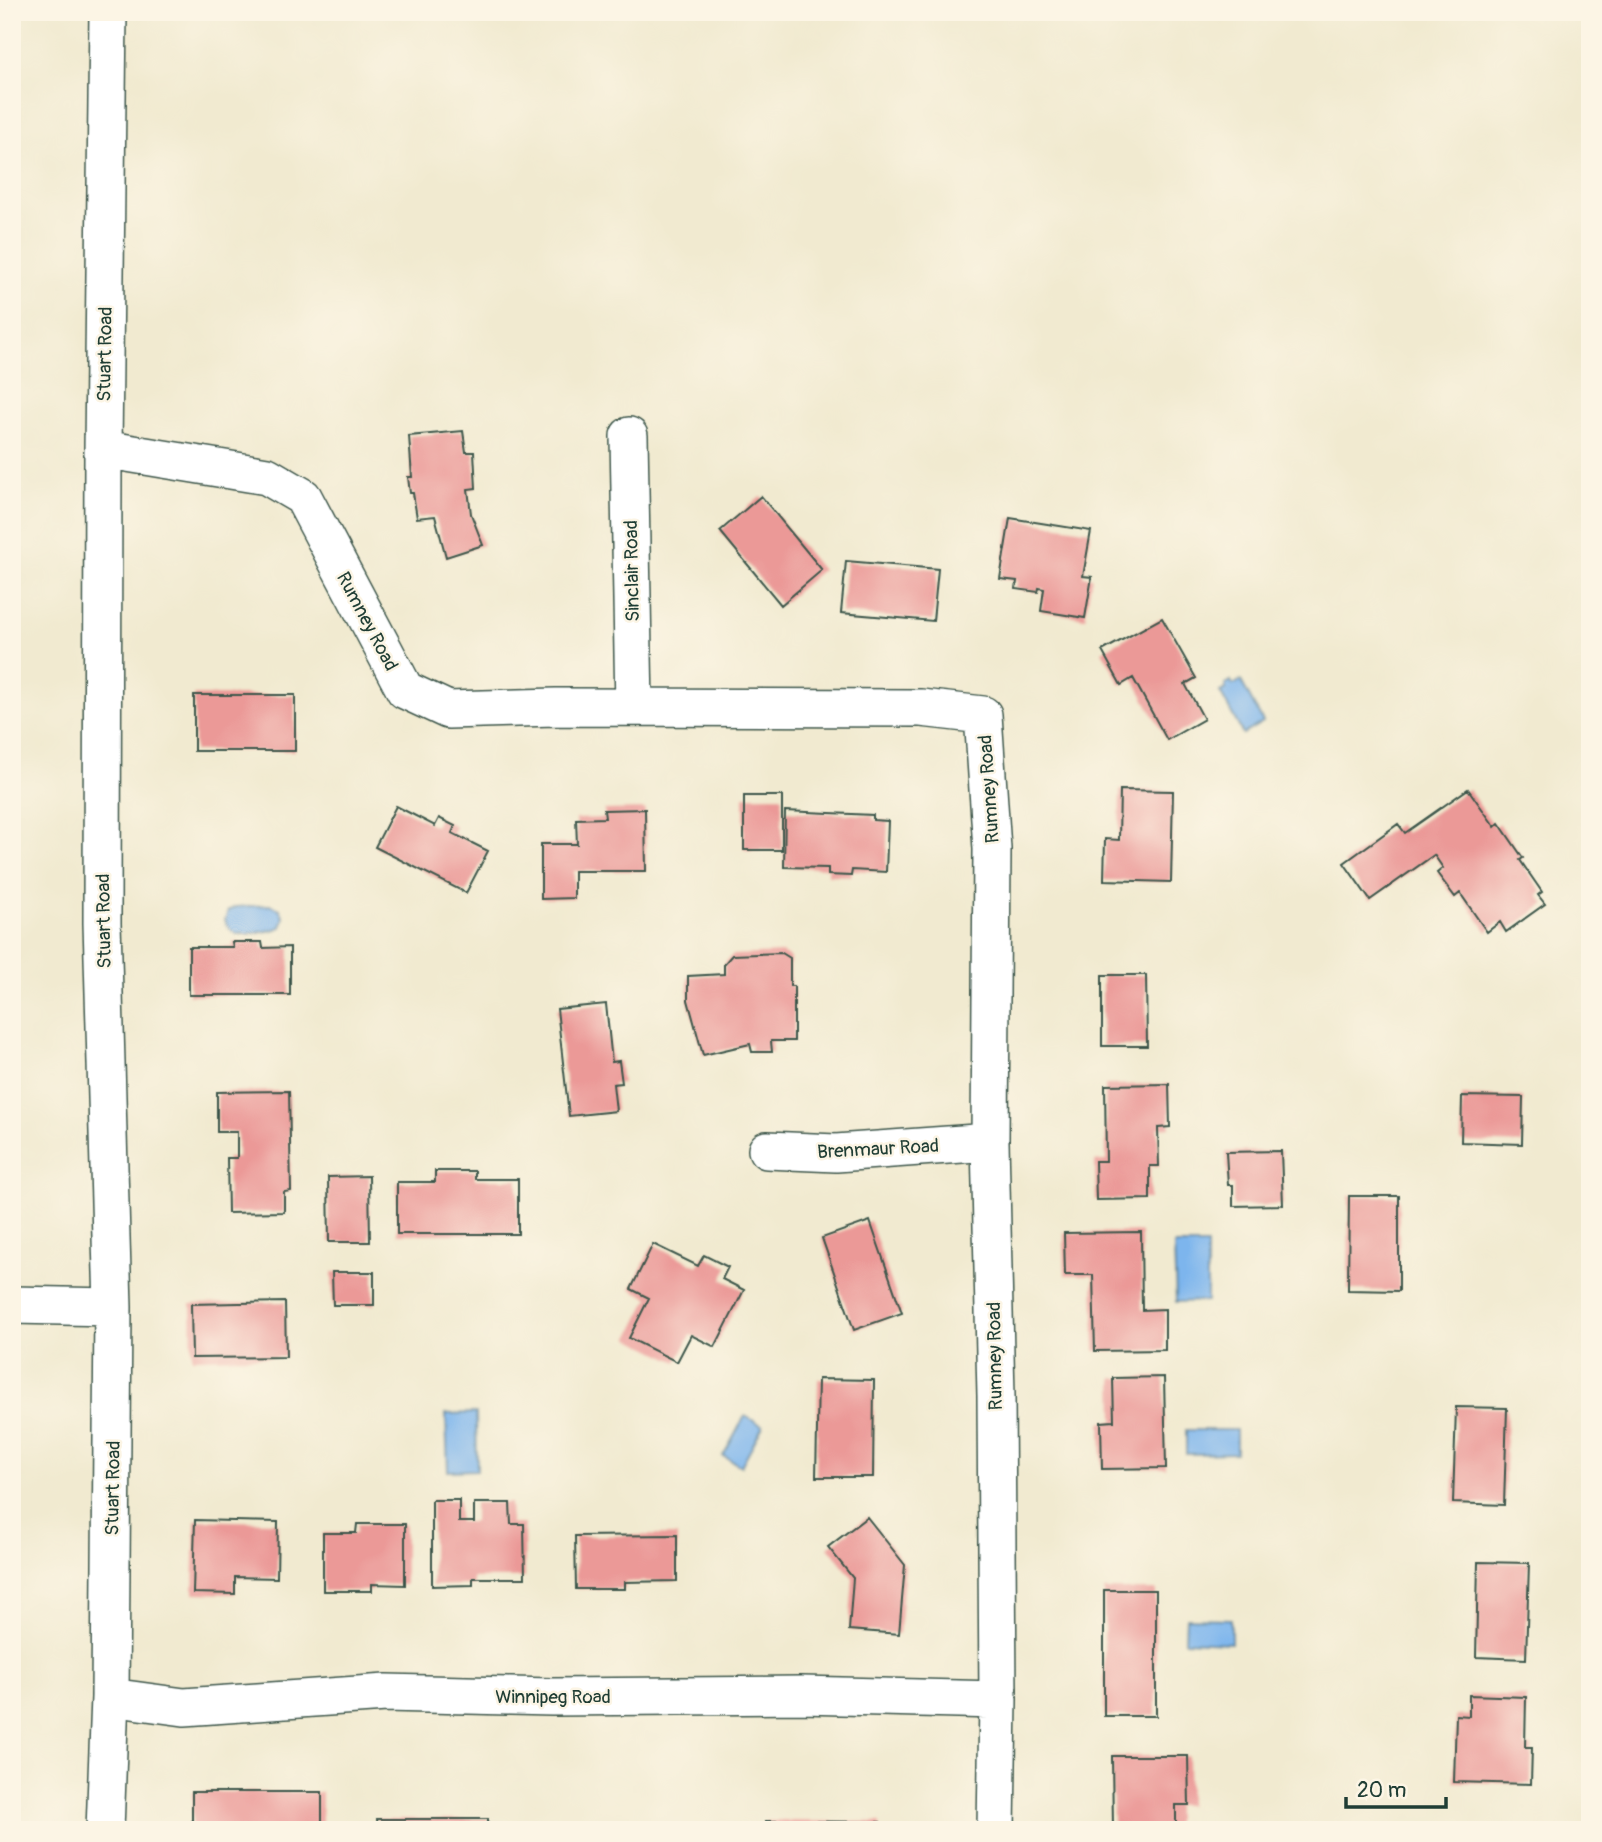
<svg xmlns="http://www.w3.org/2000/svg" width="1602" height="1842" font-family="Pangolin,sans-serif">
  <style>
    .water { fill: #7db5ed; stroke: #4e7990; stroke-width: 2 }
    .building { fill: #eb9997 }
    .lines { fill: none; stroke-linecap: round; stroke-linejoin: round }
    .street-casing { stroke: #3e574b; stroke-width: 40 }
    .street { stroke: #fff; stroke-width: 37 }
    .labels { text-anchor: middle; stroke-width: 5; stroke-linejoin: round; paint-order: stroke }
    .street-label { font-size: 19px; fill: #1f3d34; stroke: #fcf5e5 }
  </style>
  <rect width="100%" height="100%" fill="#fcf5e5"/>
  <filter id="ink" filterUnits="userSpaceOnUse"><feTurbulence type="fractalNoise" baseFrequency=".0143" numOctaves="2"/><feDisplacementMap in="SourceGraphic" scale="14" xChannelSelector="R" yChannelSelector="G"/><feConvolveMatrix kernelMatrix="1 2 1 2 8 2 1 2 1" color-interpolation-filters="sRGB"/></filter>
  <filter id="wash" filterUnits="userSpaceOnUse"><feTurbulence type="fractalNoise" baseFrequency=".00686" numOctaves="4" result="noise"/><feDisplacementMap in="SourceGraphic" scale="28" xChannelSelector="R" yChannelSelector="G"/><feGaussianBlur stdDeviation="1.57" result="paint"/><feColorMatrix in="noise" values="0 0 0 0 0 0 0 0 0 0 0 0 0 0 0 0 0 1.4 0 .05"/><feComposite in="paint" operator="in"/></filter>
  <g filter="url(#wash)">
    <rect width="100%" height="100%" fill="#f1ead0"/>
    <path class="water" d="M1231 681 1233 685 1241 681 1263 722 1243 734 1220 692 1226 689 1225 685Z
      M271 905 280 909 284 918 281 927C273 931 245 935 236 933 230 931 227 925 225 920L228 911 235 907Z
      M1174 1245H1207V1301L1176 1302Z
      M476 1413 477 1470 448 1471 446 1414Z
      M745 1416 763 1426 741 1466 723 1456Z
      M1186 1430H1236V1453L1186 1454Z
      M1186 1618 1231 1619V1643L1185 1641Z"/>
    <g id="blocks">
      <path class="building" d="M463 431 466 452H474L476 488 468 489 471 514 483 545 446 557 435 516 417 518 413 493H410L408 477H412L409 436Z
        M761 496 822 570 781 605 720 531Z
        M1010 518 1091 531 1083 576 1092 577 1085 618 1041 611 1044 589 1039 588 1038 592 1016 589 1017 581 1000 579Z
        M846 561 938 569 933 621 841 613Z
        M1162 618 1196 678 1185 684 1204 719 1167 740 1133 678 1121 685 1102 651Z
        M194 695H295V751H194Z
        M1468 789 1495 827 1499 823 1523 858 1520 860 1542 892 1538 895 1545 904 1506 932 1500 922 1487 932 1460 893 1455 897 1437 873 1443 868 1434 855 1370 900 1344 863 1398 824 1405 833Z
        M1120 790 1173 791 1171 882 1104 880 1105 839 1119 840Z
        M744 796H782V850H744Z
        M396 806 435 826 439 818 455 826 452 833 488 851 466 893 375 847Z
        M645 809 646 871H574V898L541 899V844H577L576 819 605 818 604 810Z
        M785 811 873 815V820L888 821 886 872 852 870 851 876 828 875V868L784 867Z
        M232 942H262L263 948 290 947V995H189V947H233Z
        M782 953 790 958V986H794V1041H771L772 1052H752L750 1044 703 1055 688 1000V976L724 974V964L732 955Z
        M1102 975H1146L1147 1046H1102Z
        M606 1004 612 1062 619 1061 622 1083 613 1084 616 1111 569 1116 557 1009Z
        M1169 1084 1170 1127 1158 1128 1159 1166H1150V1199L1096 1200 1095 1161H1106L1105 1085Z
        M289 1091 291 1191 284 1192V1212L228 1213 227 1158H237V1132H217V1092Z
        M1462 1096 1523 1097 1522 1144 1461 1142Z
        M1281 1151 1283 1205 1233 1206V1185H1228L1226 1152Z
        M435 1171H475V1179H518V1234H397V1182H435Z
        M369 1176 370 1242H329L328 1177Z
        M1349 1196H1399V1291L1348 1290Z
        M870 1221 902 1313 854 1330 822 1238Z
        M1141 1232 1142 1310 1165 1309V1350L1095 1351 1093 1275H1065L1064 1233Z
        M653 1244 698 1266 704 1255 728 1267 722 1279 744 1290 715 1347 691 1335 677 1362 629 1338 649 1298 631 1289Z
        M332 1272H374V1305H333Z
        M285 1302 286 1357 192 1358 191 1304Z
        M1164 1377 1166 1468 1102 1469 1101 1422 1114 1421 1113 1378Z
        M818 1379 874 1380 873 1477H816Z
        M1456 1407 1507 1408 1504 1505 1453 1503Z
        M432 1500H459V1522H474V1503H510L511 1524H524L525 1578H473V1585L432 1586Z
        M867 1517 905 1565 899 1634 849 1630 853 1578 828 1547Z
        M195 1520 278 1522 277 1578 235 1577V1594L193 1593Z
        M357 1524H405V1585L372 1584V1591H323V1533H356Z
        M677 1535V1581L625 1582V1589H576L575 1536Z
        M1478 1562 1529 1563 1526 1659 1476 1657Z
        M1104 1590H1156V1716H1104Z
        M1469 1695 1526 1697 1525 1747H1532L1531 1784 1454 1782 1456 1715 1469 1716Z
        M1112 1756H1188L1189 1805H1176V1830L1113 1828Z
        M192 1792H322V1830H192Z
        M377 1819H488V1830H378Z
        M766 1821 880 1822V1830H766Z
        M520 1826H598V1830H520Z"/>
    </g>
  </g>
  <g filter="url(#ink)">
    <use href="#blocks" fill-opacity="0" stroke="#3e574b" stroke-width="2"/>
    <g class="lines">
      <defs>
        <path id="street" d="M629 436 634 707
          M103 449 267 476 303 497 405 690 448 710 556 707 921 708 983 715 992 849 990 1142 996 1396 998 1700 996 1830
          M767 1150 836 1153 990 1142
          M12 1305 113 1307
          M110 1697 184 1707 386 1693 552 1697 802 1695 998 1700
          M105 1830 110 1697 113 1307 102 923 103 449 108 12"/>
      </defs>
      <use href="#street" class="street-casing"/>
      <use href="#street" class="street"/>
    </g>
  </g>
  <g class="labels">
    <g class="street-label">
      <text transform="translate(104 354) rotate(-89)" y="7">Stuart Road</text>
      <text transform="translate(631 571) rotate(-91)" y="7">Sinclair Road</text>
      <text transform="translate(368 621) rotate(62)" y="7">Rumney Road</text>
      <text transform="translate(988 789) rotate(-94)" y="7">Rumney Road</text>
      <text transform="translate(103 921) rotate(-91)" y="7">Stuart Road</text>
      <text transform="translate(878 1148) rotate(-3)" y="7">Brenmaur Road</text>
      <text transform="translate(994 1356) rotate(-91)" y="7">Rumney Road</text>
      <text transform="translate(112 1488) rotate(-89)" y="7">Stuart Road</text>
      <text x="553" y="1703">Winnipeg Road</text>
    </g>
  </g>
  <rect width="1602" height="1842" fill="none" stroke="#fcf5e5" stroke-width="42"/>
  <path d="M1346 1797v10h100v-10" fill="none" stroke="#1f3d34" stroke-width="3.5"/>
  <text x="1357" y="1797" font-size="21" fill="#1f3d34" stroke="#fcf5e5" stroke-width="5" paint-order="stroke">20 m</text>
</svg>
